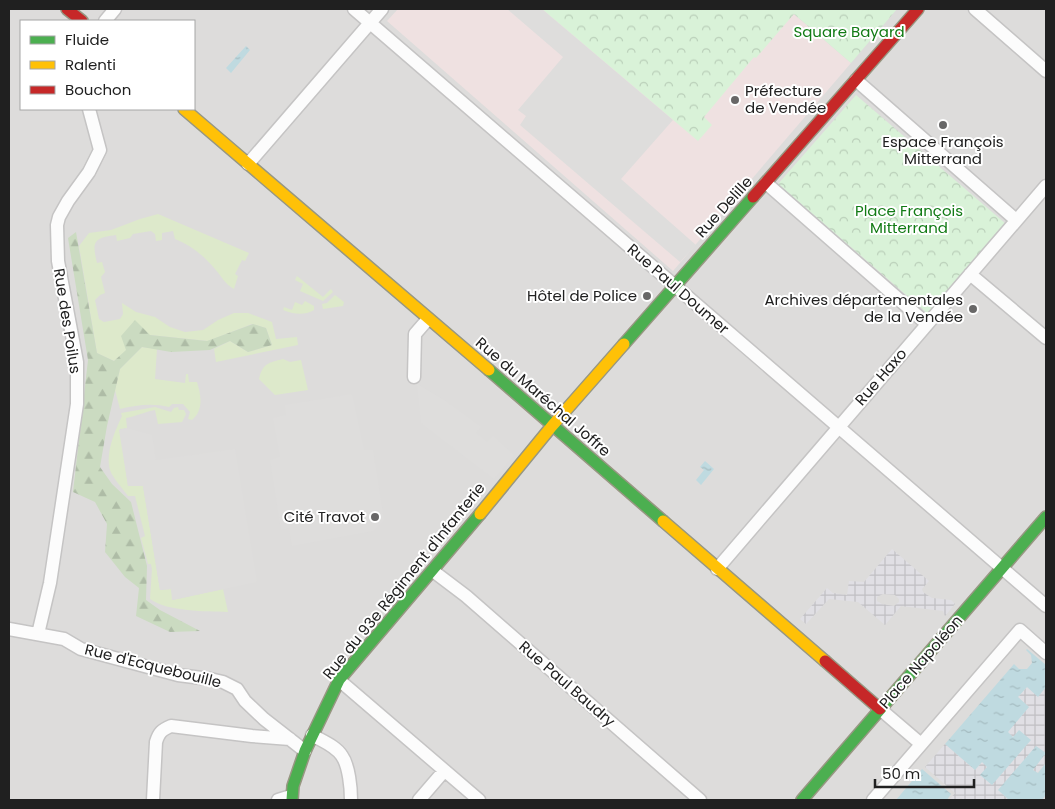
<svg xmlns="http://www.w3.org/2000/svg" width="1055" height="809" font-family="Poppins,sans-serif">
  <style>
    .residential { fill: #dddcdb; fill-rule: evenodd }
    .commercial { fill: #efe1e1 }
    .grass { fill: #dde9cb }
    .forest { fill: url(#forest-firs) }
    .park { fill: url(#park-crowns) }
    .parking { fill: #dedddc }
    .plaza { fill: url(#plaza-grid); fill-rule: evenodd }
    .water { fill: url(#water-ripples) }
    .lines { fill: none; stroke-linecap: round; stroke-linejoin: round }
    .street-casing { stroke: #c5c4c4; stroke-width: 15 }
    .fast-casing { stroke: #979782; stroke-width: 14 }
    .slow-casing { stroke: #979782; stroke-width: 14 }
    .jam-casing { stroke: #979782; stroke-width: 14 }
    .street { stroke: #fcfcfc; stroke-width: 12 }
    .fast { stroke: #4caf50; stroke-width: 11 }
    .slow { stroke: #ffc107; stroke-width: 11 }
    .jam { stroke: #c62828; stroke-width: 11 }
    .poi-dot { fill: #686767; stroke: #fff; stroke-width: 2 }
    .labels { text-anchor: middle; stroke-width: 4; stroke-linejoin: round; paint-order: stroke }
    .park-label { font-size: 15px; fill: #127b15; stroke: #fff }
    .poi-label { font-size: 15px; fill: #202020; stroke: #fff; text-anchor: end }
    .street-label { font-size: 15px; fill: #202020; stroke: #fff }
  </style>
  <defs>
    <pattern id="forest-firs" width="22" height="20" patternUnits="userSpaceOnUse" patternTransform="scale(1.25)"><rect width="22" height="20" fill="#cbdbc1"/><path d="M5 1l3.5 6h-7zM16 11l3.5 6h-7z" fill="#aebca6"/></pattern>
    <pattern id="park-crowns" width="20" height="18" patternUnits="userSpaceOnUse" patternTransform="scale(1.25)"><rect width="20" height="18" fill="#d9f2d8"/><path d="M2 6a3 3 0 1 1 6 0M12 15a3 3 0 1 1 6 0" fill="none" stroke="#bacfb9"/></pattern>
    <pattern id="plaza-grid" width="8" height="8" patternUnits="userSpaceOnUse" patternTransform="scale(1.25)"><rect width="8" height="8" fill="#e0dfe4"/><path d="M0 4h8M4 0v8" fill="none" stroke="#c0bfc3"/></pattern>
    <pattern id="water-ripples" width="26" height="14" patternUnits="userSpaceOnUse" patternTransform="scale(1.25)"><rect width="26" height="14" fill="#bfdae0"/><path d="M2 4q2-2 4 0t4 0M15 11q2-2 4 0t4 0" fill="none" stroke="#a4bbc0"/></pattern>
  </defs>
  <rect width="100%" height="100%" fill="#eeecea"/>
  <path class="residential" d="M9 9H1046V800H9ZM21 21H194V109H21Z"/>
  <path class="commercial" d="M398 9H788L851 63 673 271 387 21Z"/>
  <path class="grass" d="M158 214 249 253 245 261 242 260 235 274 238 276 234 289C225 284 222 277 215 269 203 255 192 246 175 239L173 231 162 233V240L156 241 155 234 151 231 133 234 130 238 117 241 116 235C93 238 92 242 97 263L102 262 105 272 101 277 105 293 100 295 95 300 99 319 104 322 120 319 123 314 122 303 136 312 155 317 170 327 185 332 203 330 218 320 234 313H248L272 322 276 339 297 337 298 345 216 362 214 349 230 341 248 352 272 345 266 328 252 324 208 341 150 335 127 350 114 361 97 353 79 246 89 233 111 230 140 219Z
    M297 276 323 297 331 289 333 292 323 301 300 291 303 284 295 280Z
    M335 295 344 302 343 306 323 309 322 304 327 303Z
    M305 301 314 306V310C304 316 293 314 283 310L284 307 292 310 295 302 302 305Z
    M142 347 157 349 155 379 185 383 186 374H188L189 382H197C201 395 204 410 192 420L188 419 190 412 183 404H172L169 407C153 403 136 405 120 409L115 390 120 369Z
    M283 359 290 362 301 360 308 390 275 395 259 379C263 363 268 363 283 359Z
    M155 407 171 412 174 408 178 407 179 410H184L186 414 182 422 158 424 155 410C144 412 137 416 126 418L127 428 120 429 128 486H143L160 590 171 589 173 600 223 589 228 612C206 611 168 612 150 599L152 569 151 564H148L141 538 145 536 135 496H128C124 490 112 477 110 470 105 453 115 431 122 416L121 413Z"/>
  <path class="forest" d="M76 232 97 353 114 361 126 350 121 336 135 320 150 335 207 341 253 324 266 328 272 345 248 352 230 341 210 350 171 352 142 347 120 369 107 426 100 467 112 484 131 502 147 566 146 600 160 610 200 631 170 632 136 616 139 588 125 577 105 552 107 524 95 502 73 492 88 360 68 238Z"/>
  <path class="park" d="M542 9H897L851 63 794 14 756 58 754 57 704 117 712 125 698 141Z
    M856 95 1006 224 927 313 778 184Z"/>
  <path class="parking" d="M507 9H542L673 120 621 179 696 245 680 262 520 125 526 116 518 110 563 57Z
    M417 384 447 402 481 427 476 433 487 442 493 436 514 455 494 479 421 423Z
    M352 394 364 450H373L384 520 373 531 292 546 289 528 281 530 270 460 280 457 273 418 286 415 285 405Z
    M127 428 152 435 156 460 235 449 257 582 172 600 171 589 160 590 143 486H128L119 430Z"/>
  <path class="plaza" d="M892 549 929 581 922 589 923 592 932 598 951 600 955 604 945 616 943 611 901 606 885 625 858 602 829 599 806 624 800 619 827 588 833 593 847 595 849 581 864 582ZM883 594 895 595 899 599V602L894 606 882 604 877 601V597Z
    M1027 687 1038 696 1046 687V763L1037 773 1033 770 998 790 1009 800H964L961 798 958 800H949L955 793 925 767 945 744 975 770 982 762 1013 737 1007 732 1029 707 1018 697Z"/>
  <path class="water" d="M246 46 250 50 231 73 226 68Z
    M705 461 714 469 701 485 696 480 704 470 700 467Z
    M1027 649 1046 665V687L1038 697 1027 687 1018 697 1029 707 1008 732 1013 737 1019 730 1031 740 992 785 980 775 987 767 982 762 975 770 945 744 1014 664 1019 669H1027L1032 663 1031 655 1026 650Z
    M1036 746 1046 753 1033 770 1038 773 1046 763V795L1042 800H1009L998 790Z
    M922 769 951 794 947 800H896Z"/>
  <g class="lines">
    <defs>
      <path id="street" d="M354 9 1046 606
        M975 9 1046 71
        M105 21 115 9
        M856 80 1016 220
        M248 164 382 9
        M766 183 927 324
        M970 274 1046 338
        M414 377 415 334 428 319
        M717 569 1046 186
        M433 571 466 596 700 800
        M9 629 64 639 81 649 178 675 210 679 223 682 237 689 245 701 264 719 305 751
        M38 634 50 583 77 404V362L58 261 57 225 59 217 68 201 89 172 100 150 89 109
        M339 680 479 800
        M880 709 921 744
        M312 735C322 741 336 746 342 756 349 766 351 788 351 800
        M153 800 156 742C159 732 162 730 171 726L252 736 290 739
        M278 800 291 796
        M419 800 444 771
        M873 800 1020 630 1046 653"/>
      <path id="fast" d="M624 344 753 197
        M489 370 663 521
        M292 800 293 786 305 751 339 680 480 514
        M802 800 1046 517"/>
      <path id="slow" d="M184 109 489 370
        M480 514 552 426 624 344
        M663 521 825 661"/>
      <path id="jam" d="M67 9 82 21
        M753 197 918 9
        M825 661 880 709"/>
    </defs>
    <use href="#street" class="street-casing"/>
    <use href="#fast" class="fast-casing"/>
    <use href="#slow" class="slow-casing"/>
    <use href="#jam" class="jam-casing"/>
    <use href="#street" class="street"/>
    <use href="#fast" class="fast"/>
    <use href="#slow" class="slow"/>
    <use href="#jam" class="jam"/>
  </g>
  <g class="poi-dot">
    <circle cx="735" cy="100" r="5"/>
    <circle cx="943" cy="125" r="5"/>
    <circle cx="647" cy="296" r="5"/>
    <circle cx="973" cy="309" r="5"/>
    <circle cx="375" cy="517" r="5"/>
  </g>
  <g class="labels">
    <g class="park-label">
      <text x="849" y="37">Square Bayard</text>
      <text x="909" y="216">Place François<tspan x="909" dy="17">Mitterrand</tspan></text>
    </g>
    <g class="poi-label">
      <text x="745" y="96" text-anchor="start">Préfecture<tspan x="745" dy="17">de Vendée</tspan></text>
      <text x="943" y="147" text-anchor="middle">Espace François<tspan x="943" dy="17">Mitterrand</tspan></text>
      <text x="637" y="301">Hôtel de Police</text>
      <text x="963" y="305">Archives départementales<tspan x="963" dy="17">de la Vendée</tspan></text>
      <text x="365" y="522">Cité Travot</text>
    </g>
    <g class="street-label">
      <text transform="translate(724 207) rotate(-48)" y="5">Rue Delille</text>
      <text transform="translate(678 289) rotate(41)" y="5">Rue Paul Doumer</text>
      <text transform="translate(67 321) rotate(81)" y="5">Rue des Poilus</text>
      <text transform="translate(881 377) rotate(-49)" y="5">Rue Haxo</text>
      <text transform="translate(543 397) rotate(41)" y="5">Rue du Maréchal Joffre</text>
      <text transform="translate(404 581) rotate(-51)" y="5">Rue du 93e Régiment d'Infanterie</text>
      <text transform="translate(921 662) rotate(-49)" y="5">Place Napoléon</text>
      <text transform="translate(153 666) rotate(14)" y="5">Rue d'Ecquebouille</text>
      <text transform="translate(567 684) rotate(41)" y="5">Rue Paul Baudry</text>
    </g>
  </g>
  <rect width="1055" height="809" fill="none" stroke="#202020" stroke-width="20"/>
  <rect x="20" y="20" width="175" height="90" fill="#ffffff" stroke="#a6a6a6"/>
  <rect x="30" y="36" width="25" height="8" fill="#4caf50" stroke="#a6a6a6"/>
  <text x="65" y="45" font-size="15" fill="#202020">Fluide</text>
  <rect x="30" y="61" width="25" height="8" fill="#ffc107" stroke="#a6a6a6"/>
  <text x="65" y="70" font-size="15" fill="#202020">Ralenti</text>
  <rect x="30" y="86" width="25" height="8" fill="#c62828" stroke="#a6a6a6"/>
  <text x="65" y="95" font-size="15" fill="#202020">Bouchon</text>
  <path d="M875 779v8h99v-8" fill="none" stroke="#202020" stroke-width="2.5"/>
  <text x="882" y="779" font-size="15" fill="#202020" stroke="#ffffff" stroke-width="4" paint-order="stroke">50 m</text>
</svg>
